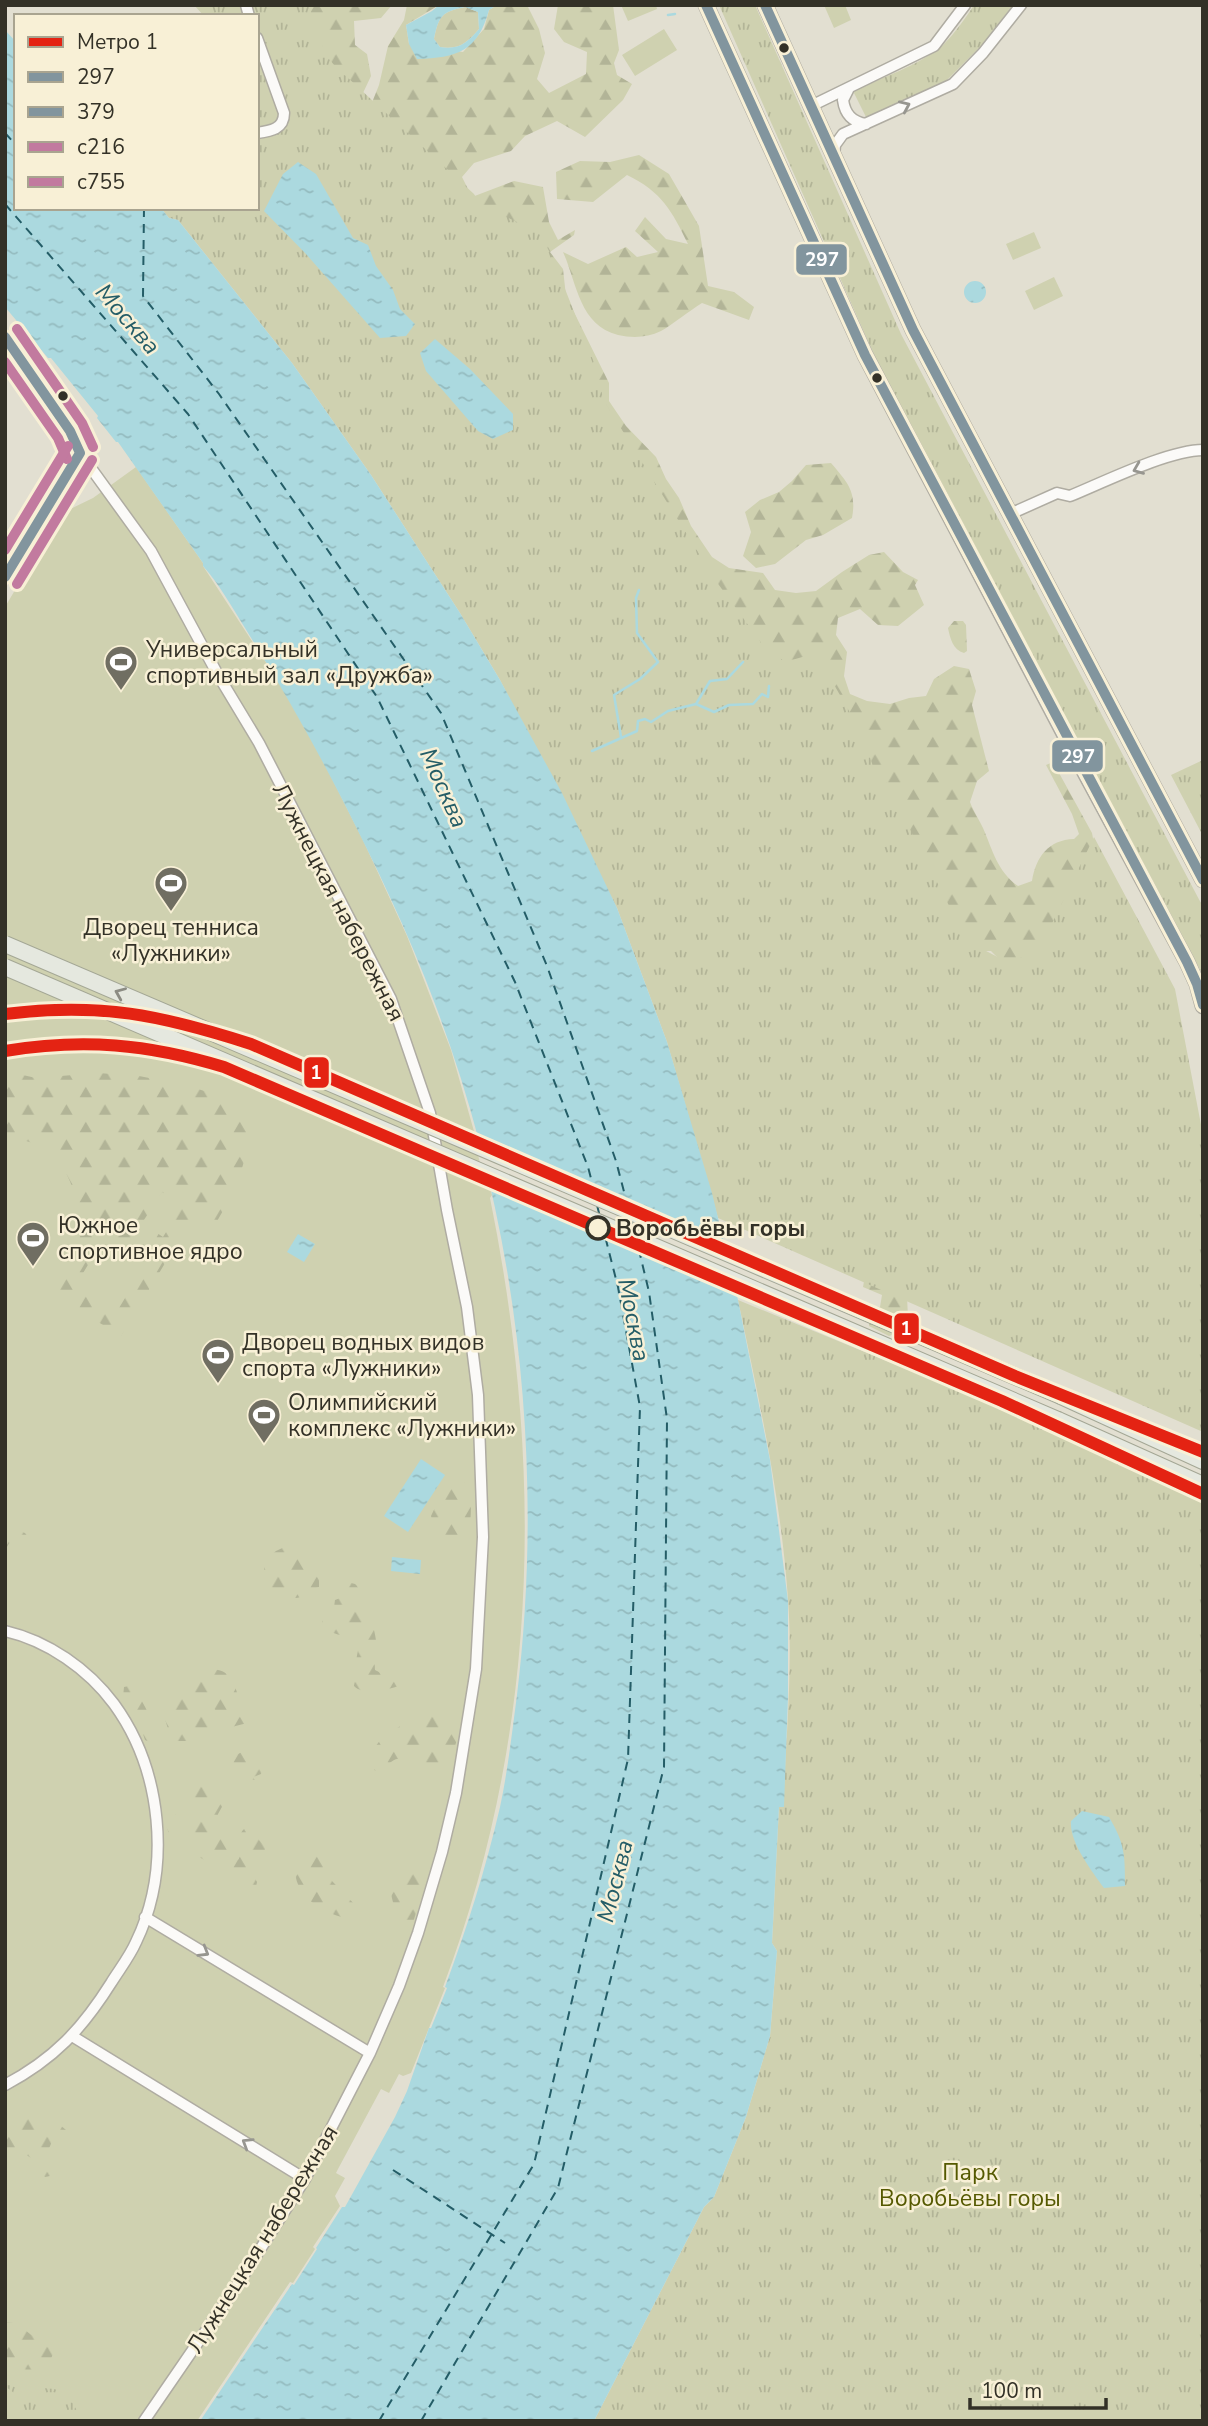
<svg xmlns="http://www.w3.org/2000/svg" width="1208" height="2426" font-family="'Nunito Sans',sans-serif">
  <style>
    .green { fill: #cfd1b0 }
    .forest { fill: url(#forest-firs); fill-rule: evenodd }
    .park { fill: url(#park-tufts) }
    .water { fill: url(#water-ripples); fill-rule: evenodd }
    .pier { fill: #e2dfd1 }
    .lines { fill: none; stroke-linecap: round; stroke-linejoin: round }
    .stream { stroke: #abd9df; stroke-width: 2.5 }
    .ferry { stroke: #245d67; stroke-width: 2; stroke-dasharray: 9 7; stroke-linecap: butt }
    .street-casing { stroke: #afaca2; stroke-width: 13 }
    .secondary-casing { stroke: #afaca2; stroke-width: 17 }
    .primary-casing { stroke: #a4a795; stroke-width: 18 }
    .street { stroke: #fbfaf8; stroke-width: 10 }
    .secondary { stroke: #f0f1eb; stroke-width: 14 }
    .primary { stroke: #e5e8df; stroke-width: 16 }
    .primary-bridge-casing { stroke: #a4a795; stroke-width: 18; stroke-linecap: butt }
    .primary-bridge { stroke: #e5e8df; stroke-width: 16 }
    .bus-1-casing { stroke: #f8f0d6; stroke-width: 16 }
    .bus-2-casing { stroke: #f8f0d6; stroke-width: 16 }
    .bus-3-casing { stroke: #f8f0d6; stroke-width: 16 }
    .bus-4-casing { stroke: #f8f0d6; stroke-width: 16 }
    .bus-1 { stroke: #82959e; stroke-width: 10 }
    .bus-2 { stroke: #82959e; stroke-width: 10 }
    .bus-3 { stroke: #c27a9f; stroke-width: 10 }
    .bus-4 { stroke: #c27a9f; stroke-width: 10 }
    .metro-1-casing { stroke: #f8f0d6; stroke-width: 18 }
    .metro-1 { stroke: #e42313; stroke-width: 12 }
    .oneway { stroke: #979690 }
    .oneway2 { stroke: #8c8c83 }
    .bus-dot { fill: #333127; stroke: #f8f0d6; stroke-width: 2.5 }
    .stop-dot { fill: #f8f0d6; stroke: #333127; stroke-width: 3.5 }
    .labels { text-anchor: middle; stroke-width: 5; stroke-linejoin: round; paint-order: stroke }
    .poi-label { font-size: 23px; fill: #333127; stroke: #f8f0d6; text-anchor: start }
    .street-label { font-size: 23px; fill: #333127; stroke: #f8f0d6 }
    .stop-label { font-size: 23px; font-weight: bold; fill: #333127; stroke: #f8f0d6; text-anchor: start }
    .park-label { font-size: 23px; fill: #555900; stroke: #f8f0d6 }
    .water-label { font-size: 24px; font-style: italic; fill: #245d67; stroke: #f8f0d6 }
    .line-badge { stroke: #f8f0d6; stroke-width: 2.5 }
    .badge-label { font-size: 19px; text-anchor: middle; font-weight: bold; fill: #fff }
  </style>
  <defs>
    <pattern id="forest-firs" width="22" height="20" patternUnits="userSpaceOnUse" patternTransform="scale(1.75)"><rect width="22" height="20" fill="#cfd1b0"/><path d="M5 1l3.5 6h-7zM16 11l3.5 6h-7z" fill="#b2b497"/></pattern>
    <pattern id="park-tufts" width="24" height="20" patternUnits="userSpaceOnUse" patternTransform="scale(1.75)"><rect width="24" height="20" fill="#cfd1b0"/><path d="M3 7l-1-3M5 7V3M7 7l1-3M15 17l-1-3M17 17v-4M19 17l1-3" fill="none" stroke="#b2b497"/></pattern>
    <pattern id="water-ripples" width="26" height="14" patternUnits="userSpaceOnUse" patternTransform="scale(1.75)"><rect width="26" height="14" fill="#abd9df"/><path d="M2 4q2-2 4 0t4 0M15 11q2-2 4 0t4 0" fill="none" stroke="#94bbbf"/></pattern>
  </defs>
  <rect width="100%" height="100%" fill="#e2dfd1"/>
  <path class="green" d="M621 5H656L657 9 628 21Z
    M824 5H845L851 20 834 28Z
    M664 29 677 50 635 76 622 55Z
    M1034 232 1041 248 1013 260 1006 244Z
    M1054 277 1063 296 1034 310 1025 291Z
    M136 467 203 563V566L282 687 315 745 363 840 407 936 451 1050 492 1195 490 1198C544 1465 540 1730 443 1987L445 1988 411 2073 403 2076 399 2074 389 2093 381 2089 338 2169 336 2173 345 2178 335 2196 340 2206 313 2247 315 2249 293 2283 290 2282 197 2421H5V607L60 514 93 498Z"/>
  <path class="forest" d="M257 5H392L381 18 354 21 355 45 367 54 371 76 348 125Z
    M407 5H439L406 25 409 44 463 52 484 29 489 10 497 5H527L539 29 545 53 537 79 549 93 586 74 587 52 564 42 554 29 558 5H613L619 50 614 63 617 75 632 84 623 100 585 137 557 121 525 136 511 151 474 163 462 177 472 197 514 181 543 187 549 222 558 240 575 230 574 235 550 252 563 269 566 296 609 383V401L626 426 656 457 666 479 679 498 691 526 712 557 729 568 763 573 775 590 796 593 816 591 842 572 869 555 884 552 903 572 918 580 915 585 924 605 898 626 878 625 860 609 838 618 836 635 847 652 844 676 850 694 867 701 890 704 909 698 926 696 934 679 954 666 969 669 976 691 972 705 989 771 977 781 970 802C973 811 979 819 983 828 993 851 997 871 1018 886L1032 881C1036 857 1048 840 1074 839L1079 834 1072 814 1046 765 1053 762 1092 833 1096 854 1055 978 1003 963 991 951H975L907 1296 908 1318 901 1332 889 1336 869 1326 871 1306 880 1307 882 1295 863 1287 865 1276 363 125 379 85 388 46 404 20Z
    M465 7 478 12 479 29C467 43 459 50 440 47L434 39C439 15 442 12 465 7Z
    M639 155 669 174 699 226 708 286 734 292 754 307 749 320 702 303C689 311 672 325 661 331 647 338 632 338 618 335 579 325 577 283 563 252L588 264 626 247 637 257 658 252 635 231 645 217 666 239 688 244C672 211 662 192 627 175L593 202 557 199 556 172 580 161 610 162Z
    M831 463C847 482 857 491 852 518L823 535 806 540 775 564 756 568 743 556 751 532 745 512 760 500 779 492 792 481 806 465Z
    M954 621H963L966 625 967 651 964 653C953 650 950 638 948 628Z
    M5 1071 36 1078 98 1073 139 1076 185 1085 230 1099 243 1110C258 1146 234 1193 216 1223L196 1212 121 1336 46 1290 73 1246 67 1242 84 1214 78 1211C72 1169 50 1139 5 1138ZM162 1192 183 1205 163 1237 142 1223ZM100 1245 142 1270 116 1313 74 1288Z
    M458 1481 464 1482C475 1495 470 1524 468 1541L466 1545 460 1547C450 1538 434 1530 431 1516L439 1499Z
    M17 1530 25 1533 28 1537 25 1544 10 1542 5 1550V1538L12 1531Z
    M293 1543 305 1546 319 1567V1587C299 1592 303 1607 281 1590L267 1596 264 1593V1564L266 1559 276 1551Z
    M351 1583 355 1584C362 1589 376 1631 376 1641 377 1651 374 1660 375 1670L387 1676H403L407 1683C393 1688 366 1698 354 1686L355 1666 359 1645C349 1631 325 1639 322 1620L333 1615 335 1600 343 1597Z
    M207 1669C232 1668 234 1683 240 1702 243 1710 250 1713 251 1722L220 1730 217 1725 221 1721V1719L208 1699 203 1697 200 1702 209 1716 213 1729 209 1732 192 1733 189 1741H177L168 1729 161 1706 167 1696 187 1690 202 1671Z
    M129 1686C146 1700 150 1721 160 1739L157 1745 145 1740 139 1722 123 1697 124 1687Z
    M445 1710 455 1711C463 1723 455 1752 448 1764 431 1773 404 1750 391 1762 388 1764 386 1768 383 1771H376L371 1768 369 1758 371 1752 382 1738 420 1713Z
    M250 1749 255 1753 256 1762 262 1770 261 1774 253 1777 261 1792 260 1797 250 1802 241 1782 229 1785 226 1783 229 1772 227 1769H214L212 1774 223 1805 218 1814 216 1824 211 1828 214 1831 234 1835 233 1844 226 1858 231 1863 239 1859 238 1851 242 1847C236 1833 244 1826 256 1824L260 1827 259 1840 265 1846V1850L260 1855 250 1853 252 1873 257 1882 256 1887 251 1888 191 1852 189 1847 191 1840 201 1837 199 1834H189L194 1820 187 1793 192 1768 218 1762Z
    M170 1809 175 1810 177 1827 173 1838 170 1836 164 1820Z
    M308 1846 321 1852 331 1880 359 1909 362 1914V1919C323 1922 271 1882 308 1846Z
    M407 1868 427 1877 411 1929C394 1916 378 1877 407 1868Z
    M40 2113 47 2121 59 2124 66 2130 53 2135C51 2148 47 2155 34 2160L19 2150 5 2149V2124L26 2115Z
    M46 2157H52L55 2164 50 2176 45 2177 37 2170Z
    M5 2322C22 2321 31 2340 50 2345L53 2354 49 2363C32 2373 23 2370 5 2364Z"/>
  <path class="park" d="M194 5H308C317 26 320 49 335 66L474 194 481 205 540 233 554 261 593 360 604 401 716 581 762 644 785 662 816 653 861 732 879 783 886 782 967 941 1011 964 1042 944 1094 837 1175 989 1203 1135V1432L718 1218 667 1042 617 908 500 680 460 613 371 475 292 363 178 220 169 218 161 208H257V140L269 136 257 124V16H204Z
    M719 5H755L901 334 1203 907V975L891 393Z
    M974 5H1013L982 45 943 84 867 119 853 91C881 78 920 65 943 45 955 33 965 19 974 5Z
    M1203 760V836L1171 775Z
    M738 1300 977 1398 1203 1503V2415L1201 2421H594L704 2207 714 2197 746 2117 770 2036 777 1951 772 1943 779 1807H783C786 1738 793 1668 788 1599 781 1498 759 1399 738 1300Z
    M10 2370 17 2372 24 2380 33 2376 41 2378V2388L55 2389 58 2392 60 2401 72 2402 83 2421H15C14 2406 23 2395 5 2387V2373Z"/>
  <path class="water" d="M439 5H497L489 10C478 51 457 58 417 59L409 44 406 25 432 11ZM465 7 478 12 479 29C467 43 459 50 440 47L434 39C439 15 442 12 465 7Z
    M5 30 16 42V208H161L169 218 178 220 292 363 371 475 460 613 500 680 562 793 617 908 667 1042 712 1193 738 1300 770 1460 788 1601V1697L784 1807H779L772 1943 777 1951 770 2036 746 2117 714 2197 704 2207 594 2421H200L292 2284 294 2285 317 2249 316 2248 342 2207H345L395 2117 407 2091 429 2028H431L447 1988 445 1987C467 1928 486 1868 500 1807 508 1770 512 1732 517 1695 545 1464 518 1222 435 1004 409 934 376 866 342 799 312 740 280 684 245 628 232 607 219 584 203 566V563L118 442H116L97 418 98 416 51 358H48L5 307Z
    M298 162 316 174 353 238 368 245 376 266 393 290 400 309 415 324 406 336 380 338 306 254 264 211 283 174Z
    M964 292a11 11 0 1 1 22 0a11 11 0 1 1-22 0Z
    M435 339 470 369 513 414V430L493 439 478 431 426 371 420 353Z
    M298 1234 315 1244 304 1262 287 1252Z
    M421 1459 445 1475 408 1532 384 1516Z
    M392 1557 421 1560 420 1574 391 1571Z
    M1082 1811 1109 1817C1125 1844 1125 1855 1125 1886L1104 1888C1092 1871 1069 1842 1071 1821Z"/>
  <path class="pier" d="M472 1131 727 1242 741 1297 486 1187Z"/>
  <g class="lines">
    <path class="stream" d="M668 15 675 14
      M696 704 714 712 729 705 753 704 762 694 768 697 769 686
      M621 737 614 695 640 679 658 662 637 633 636 598 639 590
      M592 751 637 731 638 721 645 719 651 722 668 711 696 704 710 681 727 679 743 662"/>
    <path class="ferry" d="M5 133 16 145
      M5 204 188 414 377 697 515 982 588 1167 593 1186
      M144 208 143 296 219 394 441 713 547 966 616 1161 627 1203
      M597 1205 600 1217
      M631 1219 634 1231
      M393 2170 505 2243
      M379 2421 534 2164 628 1759 640 1407 618 1287 604 1232
      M421 2421 558 2188 664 1767 667 1419 649 1292 638 1246"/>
    <defs>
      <path id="street" d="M246 5 249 16
        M257 38 284 113C284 129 271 131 257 133
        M849 88 843 100C845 114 852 122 866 124
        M811 106 934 46 965 5
        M834 156 835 145 843 134 953 84 983 53 1021 5
        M5 337 70 431 80 453 151 551 218 675 259 743 391 999 430 1113 447 1210 467 1307 478 1395 483 1537 476 1669 456 1793 442 1852 418 1933 399 1986 370 2053 305 2179 238 2284 144 2421
        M1010 514 1057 493 1070 496C1104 482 1169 450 1203 450
        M5 577 80 453
        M5 1631C48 1641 88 1669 114 1704 162 1770 172 1867 136 1942 130 1956 119 1970 111 1983 82 2029 54 2059 5 2085
        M145 1917 370 2053
        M72 2036 305 2179"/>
      <path id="secondary" d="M706 5 865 355 1069 743 1187 962 1197 984 1203 1006
        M765 5 913 330 1203 880"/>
      <path id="primary" d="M1061 1396 1203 1461
        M1058 1420 1203 1485"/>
    </defs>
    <use href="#street" class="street-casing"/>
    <use href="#secondary" class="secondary-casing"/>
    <use href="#primary" class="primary-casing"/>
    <use href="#street" class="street"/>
    <use href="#secondary" class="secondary"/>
    <use href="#primary" class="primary"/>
    <defs>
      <path id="primary-bridge" d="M5 944 1061 1396
        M5 967 1058 1420"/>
    </defs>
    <use href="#primary-bridge" class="primary-bridge-casing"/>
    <use href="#primary-bridge" class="primary-bridge"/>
    <defs>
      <path id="bus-1" d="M706 5 865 355 1187 962 1197 984 1203 1005
        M765 5 913 330 1203 880"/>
      <path id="bus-2" d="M5 337 70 431 80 453
        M5 577 80 453"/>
      <path id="bus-3" d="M5 362 58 438 67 459
        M17 584 92 460"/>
      <path id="bus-4" d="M17 329 82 423 93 447
        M5 550 68 446"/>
    </defs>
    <use href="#bus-1" class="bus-1-casing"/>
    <use href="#bus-2" class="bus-2-casing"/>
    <use href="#bus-3" class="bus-3-casing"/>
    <use href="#bus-4" class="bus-4-casing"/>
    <use href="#bus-1" class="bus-1"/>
    <use href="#bus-2" class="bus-2"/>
    <use href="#bus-3" class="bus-3"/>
    <use href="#bus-4" class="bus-4"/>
    <defs>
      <path id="metro-1" d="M5 1014C100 1002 161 1015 251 1044L1015 1376 1203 1452
        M5 1051C83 1038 148 1044 224 1067L1002 1401 1203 1494"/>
    </defs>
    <use href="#metro-1" class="metro-1-casing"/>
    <use href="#metro-1" class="metro-1"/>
  </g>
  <defs><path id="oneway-chevron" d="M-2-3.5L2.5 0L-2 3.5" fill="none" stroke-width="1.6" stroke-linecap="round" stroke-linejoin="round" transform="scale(1.75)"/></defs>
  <g class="oneway">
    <use href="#oneway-chevron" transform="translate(905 106) rotate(-24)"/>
    <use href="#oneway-chevron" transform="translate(1138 469) rotate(158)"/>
    <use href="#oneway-chevron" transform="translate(204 1952) rotate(31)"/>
    <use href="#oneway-chevron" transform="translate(247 2143) rotate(-148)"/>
  </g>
  <use class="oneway2" href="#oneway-chevron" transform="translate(120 993) rotate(-157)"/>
  <defs>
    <symbol id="stadium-pin" viewBox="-11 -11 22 30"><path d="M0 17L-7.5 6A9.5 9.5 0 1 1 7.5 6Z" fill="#706e62" stroke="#f8f0d6"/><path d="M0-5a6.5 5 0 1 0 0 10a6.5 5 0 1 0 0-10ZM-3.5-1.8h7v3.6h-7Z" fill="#fff"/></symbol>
  </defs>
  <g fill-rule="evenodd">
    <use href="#stadium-pin" x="102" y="643" width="38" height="52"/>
    <use href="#stadium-pin" x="152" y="864" width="38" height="52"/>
    <use href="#stadium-pin" x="14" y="1219" width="38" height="52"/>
    <use href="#stadium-pin" x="199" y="1336" width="38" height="52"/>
    <use href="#stadium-pin" x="245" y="1396" width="38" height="52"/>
  </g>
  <g class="bus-dot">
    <circle cx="784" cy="48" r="6"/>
    <circle cx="877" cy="378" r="6"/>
    <circle cx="63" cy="396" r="6"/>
  </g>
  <circle class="stop-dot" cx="598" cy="1228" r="11"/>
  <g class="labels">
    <g class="poi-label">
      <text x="146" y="657">Универсальный<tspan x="146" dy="26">спортивный зал «Дружба»</tspan></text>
      <text x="171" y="935" text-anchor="middle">Дворец тенниса<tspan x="171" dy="26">«Лужники»</tspan></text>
      <text x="58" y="1233">Южное<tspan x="58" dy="26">спортивное ядро</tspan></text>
      <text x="242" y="1350">Дворец водных видов<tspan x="242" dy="26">спорта «Лужники»</tspan></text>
      <text x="288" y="1410">Олимпийский<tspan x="288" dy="26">комплекс «Лужники»</tspan></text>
    </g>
    <g class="street-label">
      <text transform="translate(339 902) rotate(63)" y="8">Лужнецкая набережная</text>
      <text transform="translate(262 2239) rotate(-58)" y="8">Лужнецкая набережная</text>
    </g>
    <g class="stop-label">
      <text x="616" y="1236">Воробьёвы горы</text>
    </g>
    <g class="park-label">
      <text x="970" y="2180">Парк<tspan x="970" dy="26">Воробьёвы горы</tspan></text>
    </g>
    <g class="water-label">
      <text transform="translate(128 319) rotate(49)" y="8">Москва</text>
      <text transform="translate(444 788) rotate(66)" y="8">Москва</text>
      <text transform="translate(634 1320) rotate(79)" y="8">Москва</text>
      <text transform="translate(615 1881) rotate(-76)" y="8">Москва</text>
    </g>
  </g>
  <g class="line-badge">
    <rect x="795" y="243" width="53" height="33" rx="7" fill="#82959e"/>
    <rect x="1051" y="739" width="53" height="34" rx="7" fill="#82959e"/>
    <rect x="303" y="1056" width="27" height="33" rx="7" fill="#e42313"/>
    <rect x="893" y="1312" width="27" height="33" rx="7" fill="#e42313"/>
  </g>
  <g class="badge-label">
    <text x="822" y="266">297</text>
    <text x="1078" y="763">297</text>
    <text x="316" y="1079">1</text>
    <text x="906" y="1335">1</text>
  </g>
  <rect width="1208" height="2426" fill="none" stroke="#333127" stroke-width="14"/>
  <rect x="14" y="14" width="245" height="196" fill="#f8f0d6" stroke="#a9a490" stroke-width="2"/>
  <rect x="28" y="37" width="35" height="10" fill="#e42313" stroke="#a9a490" stroke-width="2"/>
  <text x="77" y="49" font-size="21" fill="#333127">Метро 1</text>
  <rect x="28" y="72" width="35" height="10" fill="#82959e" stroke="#a9a490" stroke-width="2"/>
  <text x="77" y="84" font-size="21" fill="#333127">297</text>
  <rect x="28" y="107" width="35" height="10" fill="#82959e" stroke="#a9a490" stroke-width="2"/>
  <text x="77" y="119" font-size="21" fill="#333127">379</text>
  <rect x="28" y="142" width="35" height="10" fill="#c27a9f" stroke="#a9a490" stroke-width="2"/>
  <text x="77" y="154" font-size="21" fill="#333127">с216</text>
  <rect x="28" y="177" width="35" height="10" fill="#c27a9f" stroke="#a9a490" stroke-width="2"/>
  <text x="77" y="189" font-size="21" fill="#333127">с755</text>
  <path d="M970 2398v10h136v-10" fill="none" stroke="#333127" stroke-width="3.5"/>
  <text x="981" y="2398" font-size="21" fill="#333127" stroke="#f8f0d6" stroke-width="5" paint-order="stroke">100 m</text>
</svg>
